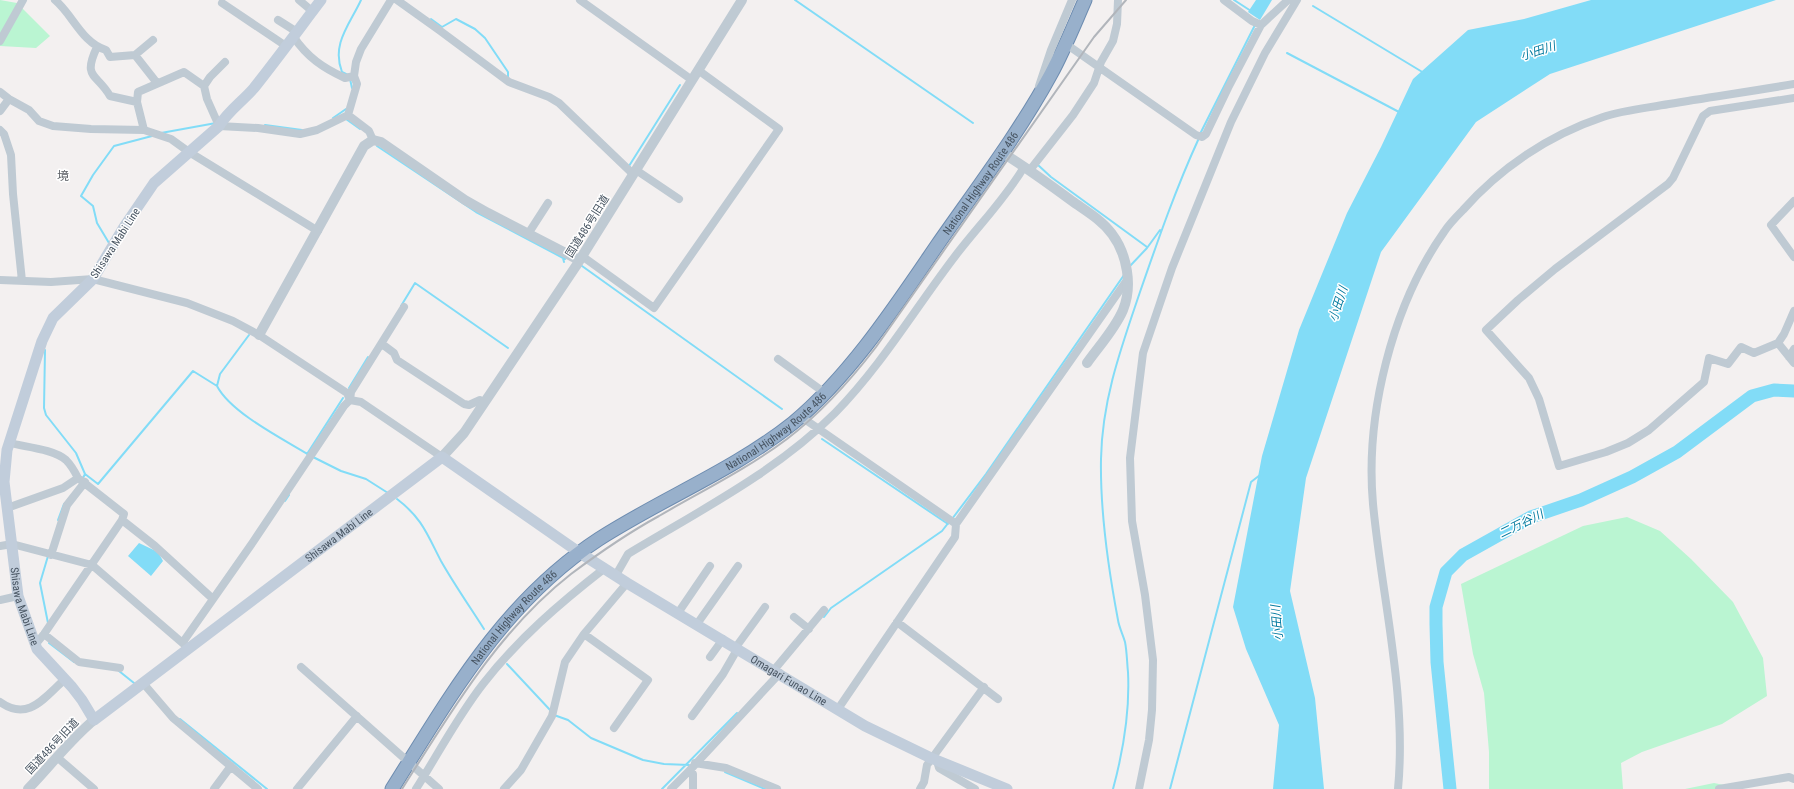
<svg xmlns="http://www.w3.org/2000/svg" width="1794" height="789" font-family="'Roboto Condensed','Noto Sans JP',sans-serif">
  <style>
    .green { fill: #baf5d2 }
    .water { fill: #82dcf7 }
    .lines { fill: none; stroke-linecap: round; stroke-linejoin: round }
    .stream { stroke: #82dcf7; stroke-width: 2 }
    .river { stroke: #82dcf7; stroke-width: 13 }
    .trunk-casing { stroke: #6d8cb0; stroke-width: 15 }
    .minor { stroke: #bfcad3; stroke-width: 8 }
    .tertiary { stroke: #bfcad3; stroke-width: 10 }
    .secondary { stroke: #c1cddb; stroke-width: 11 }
    .trunk { stroke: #98b0cb; stroke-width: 13 }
    .rail { stroke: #b1b5bb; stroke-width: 2 }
    .labels { text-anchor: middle; stroke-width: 3; stroke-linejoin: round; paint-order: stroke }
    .street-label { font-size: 11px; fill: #465360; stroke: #fff }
    .water-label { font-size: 12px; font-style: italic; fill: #037ba0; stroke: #fff }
    .neighbourhood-label { font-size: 12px; fill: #5c6066; stroke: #fff }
  </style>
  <rect width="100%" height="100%" fill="#f3f0f0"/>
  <path class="green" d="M0 0 17 3 50 36 36 48 0 46Z
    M1627 517 1660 531 1691 559 1733 602 1763 658 1767 696 1722 724 1642 752 1621 763 1623 789H1489V752L1484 693 1473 654 1461 584 1583 526Z
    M1714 783 1739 788V789H1685Z"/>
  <path class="water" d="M1256 0H1272L1260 20 1248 12Z
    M1591 0H1776L1550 74 1476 122 1381 252 1306 478 1290 591 1315 698 1324 789H1273L1279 725 1246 649 1233 607 1262 456 1299 330 1347 213 1381 147 1413 79 1468 30 1524 19Z
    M139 543 158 552 163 561 151 576 128 556Z"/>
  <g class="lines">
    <path class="stream" d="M795 0 973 123
      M1234 0 1251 11
      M1313 6 1424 73
      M431 19 442 27 456 19 475 29 485 38 508 72V78
      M1287 53 1399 112
      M348 75 342 72C331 44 350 24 361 0
      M350 79 352 88
      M333 118 346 109
      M346 119 360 129
      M265 125 302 130
      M161 133 216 123
      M1200 134 1255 25
      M377 146 476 212 565 259
      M1038 165 1051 177 1147 247
      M629 166 680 85
      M109 243 97 223 93 206 81 196 93 175 114 146 152 136
      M563 258 564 262
      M582 266 782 409
      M1130 266 1147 248 1160 230
      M401 306 415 283 508 348
      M249 335 220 374 217 386C231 413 283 439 309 455
      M45 350 44 408 46 415 76 453 85 474 83 478
      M349 388 368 357
      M822 439 948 524
      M307 454 343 398
      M313 457 341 471 366 479 388 493
      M85 474 98 484 193 371 217 386
      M397 499C422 518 427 534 441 561 454 584 470 607 484 629
      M285 501 289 495
      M952 519 986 474 1124 275
      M58 520 64 504
      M824 617 831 608 942 531 949 522
      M48 623 40 583 48 556
      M49 643 74 662
      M507 664 551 711
      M119 671 134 683
      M554 715 568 720 591 738 643 760 664 764 689 765
      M180 719 267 789
      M725 772 765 789
      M662 789 737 713
      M1113 789C1123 752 1130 711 1128 672 1127 663 1127 652 1125 642 1123 635 1119 627 1118 620 1108 567 1100 512 1101 459 1102 400 1121 348 1140 292 1158 240 1176 188 1199 138
      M1170 789 1251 482 1260 475"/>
    <path class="river" d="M1450 789 1437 662 1436 624V607L1446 572 1463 555 1531 517 1581 500 1632 477 1677 452 1752 396 1774 390 1794 391"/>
    <defs>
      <g id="trunk">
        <path id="s2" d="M392 789C451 695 504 601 599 539 663 498 734 470 793 423 850 376 897 304 938 244 977 188 1019 133 1051 74 1064 50 1074 25 1085 0"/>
      </g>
    </defs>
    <use href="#trunk" class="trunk-casing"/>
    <path class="minor" d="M55 0C73 15 82 43 106 50L110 57 135 55 153 40
      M299 0 312 11
      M397 0 439 30 509 82 549 97 559 103 633 174
      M580 0 692 80
      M1224 0 1252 21 1261 25
      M222 3 286 46
      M278 20 297 32
      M293 36C307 57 323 68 345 78L354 76
      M0 41 23 0
      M1066 44 1196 135 1202 137 1206 134 1228 88 1261 25 1288 0
      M97 47C82 79 97 73 110 96L137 102
      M135 55 157 83
      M204 86 210 77 225 62
      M1039 86 1051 50 1072 0
      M0 92 9 99 29 110 39 121 53 126 91 129 144 130 171 139 189 152 318 231
      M1794 98 1710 111 1703 116 1673 178 1668 184 1555 269 1518 300 1486 330 1529 378 1539 399 1559 466 1606 452 1628 443 1649 430 1704 382 1709 358 1728 364 1741 347 1754 353 1778 343 1784 334 1794 311
      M0 111 9 99
      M348 115 369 131 373 140
      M0 130 4 134 11 155 13 194 22 281
      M144 130 137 102 138 92 184 72 204 86 207 99 219 126 258 128 300 134 317 130 348 115 357 84 354 76 356 62 361 49 391 0
      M636 170 679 199
      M1030 170 1073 115 1094 83 1101 62 1113 41 1117 24 1118 0
      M1794 201 1771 225 1794 257
      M528 234 548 203
      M582 256 654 308 779 129 698 70
      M0 280 51 282 93 279 187 303 233 321 259 335 347 393 350 400
      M1778 343 1794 363
      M382 344 394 353 397 360 464 404 469 405 480 400 484 403
      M1789 357 1794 349
      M778 359 825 393
      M350 400 361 402 442 457
      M800 416 956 524
      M10 443C25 447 54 449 66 460 71 465 75 472 78 478
      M7 508 63 488 78 478 124 514 122 520 44 634 35 645
      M122 520 155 546 213 599
      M0 546 12 544 92 565 186 646
      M51 555 67 505 85 482
      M616 575 628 554C699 511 776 472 835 413 882 365 916 307 956 255 979 225 1005 199 1024 167
      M0 600 18 596
      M678 613 710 566
      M794 617 809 629
      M897 622 998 699
      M697 624 738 566
      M44 634 79 662 120 668
      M584 634 648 680 614 728
      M183 642 253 542 344 406 350 400 351 392 404 307
      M736 647 765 607
      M710 657 723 639
      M301 667 439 789
      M774 670 824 610
      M143 683 173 718 258 789
      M0 702C28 722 44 698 64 680
      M838 709 955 537 956 524 1127 280
      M692 716 723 674 738 648
      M58 758 94 789
      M937 761 939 768 975 789
      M695 763 726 768 777 789
      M214 789 231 766
      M297 789 357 716
      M416 789C438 754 458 716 483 684 518 639 560 603 605 568
      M504 789 521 770 552 716 565 662 584 634 627 583
      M671 789 690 770
      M693 789V774L690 770 780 673
      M920 789 924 782 927 765 984 687
      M1139 789 1149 740 1152 710 1153 660 1145 595 1132 521 1130 458 1143 353 1172 268 1231 122 1265 53 1297 0
      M1398 789C1407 694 1382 599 1373 504 1365 415 1392 306 1444 232 1449 224 1456 217 1463 210 1500 168 1549 135 1603 117 1624 110 1647 108 1669 104 1711 97 1753 91 1794 84
      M1719 789 1789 777 1794 779"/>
    <path class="tertiary" d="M1001 152C1026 167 1049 184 1072 201 1086 211 1102 220 1112 234 1127 254 1133 286 1123 310 1115 329 1099 346 1087 363
      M259 335 364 146 373 140 381 142 465 200 488 213 579 260
      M442 457 464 433 576 266 742 0
      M28 789C50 766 70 740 94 720"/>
    <path class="secondary" id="s1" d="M321 0C299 29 277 59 254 88 243 101 228 111 219 126L154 183 124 227 93 279 53 318 42 341 7 450 4 482 18 596 37 649 72 687 82 700 94 720 442 457 580 553 627 583 865 726 931 758 1007 789"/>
    <use href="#trunk" class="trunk"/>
    <path class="rail" d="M402 789C451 712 498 631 571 574 599 553 628 533 659 516 702 491 747 469 787 439 821 413 850 381 876 347L1094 37 1126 0"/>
  </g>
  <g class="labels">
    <g class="street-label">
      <text dy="4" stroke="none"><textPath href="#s2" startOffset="859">National Highway Route 486</textPath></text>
      <text transform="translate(587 226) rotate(-58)" y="4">国道486号旧道</text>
      <text transform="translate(115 243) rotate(-57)" y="4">Shisawa Mabi Line</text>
      <text dy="4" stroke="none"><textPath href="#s2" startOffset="535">National Highway Route 486</textPath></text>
      <text dy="4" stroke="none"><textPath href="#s1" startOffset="1160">Shisawa Mabi Line</textPath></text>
      <text dy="4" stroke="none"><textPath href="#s1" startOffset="717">Shisawa Mabi Line</textPath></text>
      <text dy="4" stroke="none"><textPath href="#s2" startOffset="211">National Highway Route 486</textPath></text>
      <text dy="4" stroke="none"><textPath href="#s1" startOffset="1702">Omagari Funao Line</textPath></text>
      <text transform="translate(52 746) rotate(-47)" y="4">国道486号旧道</text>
    </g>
    <g class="water-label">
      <text transform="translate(1538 51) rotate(-18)" y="4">小田川</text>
      <text transform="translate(1338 304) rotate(-72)" y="4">小田川</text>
      <text transform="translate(1521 524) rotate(-26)" y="4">二万谷川</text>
      <text transform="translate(1277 623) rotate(-95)" y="4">小田川</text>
    </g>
    <g class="neighbourhood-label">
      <text x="63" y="180">境</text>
    </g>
  </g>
</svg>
